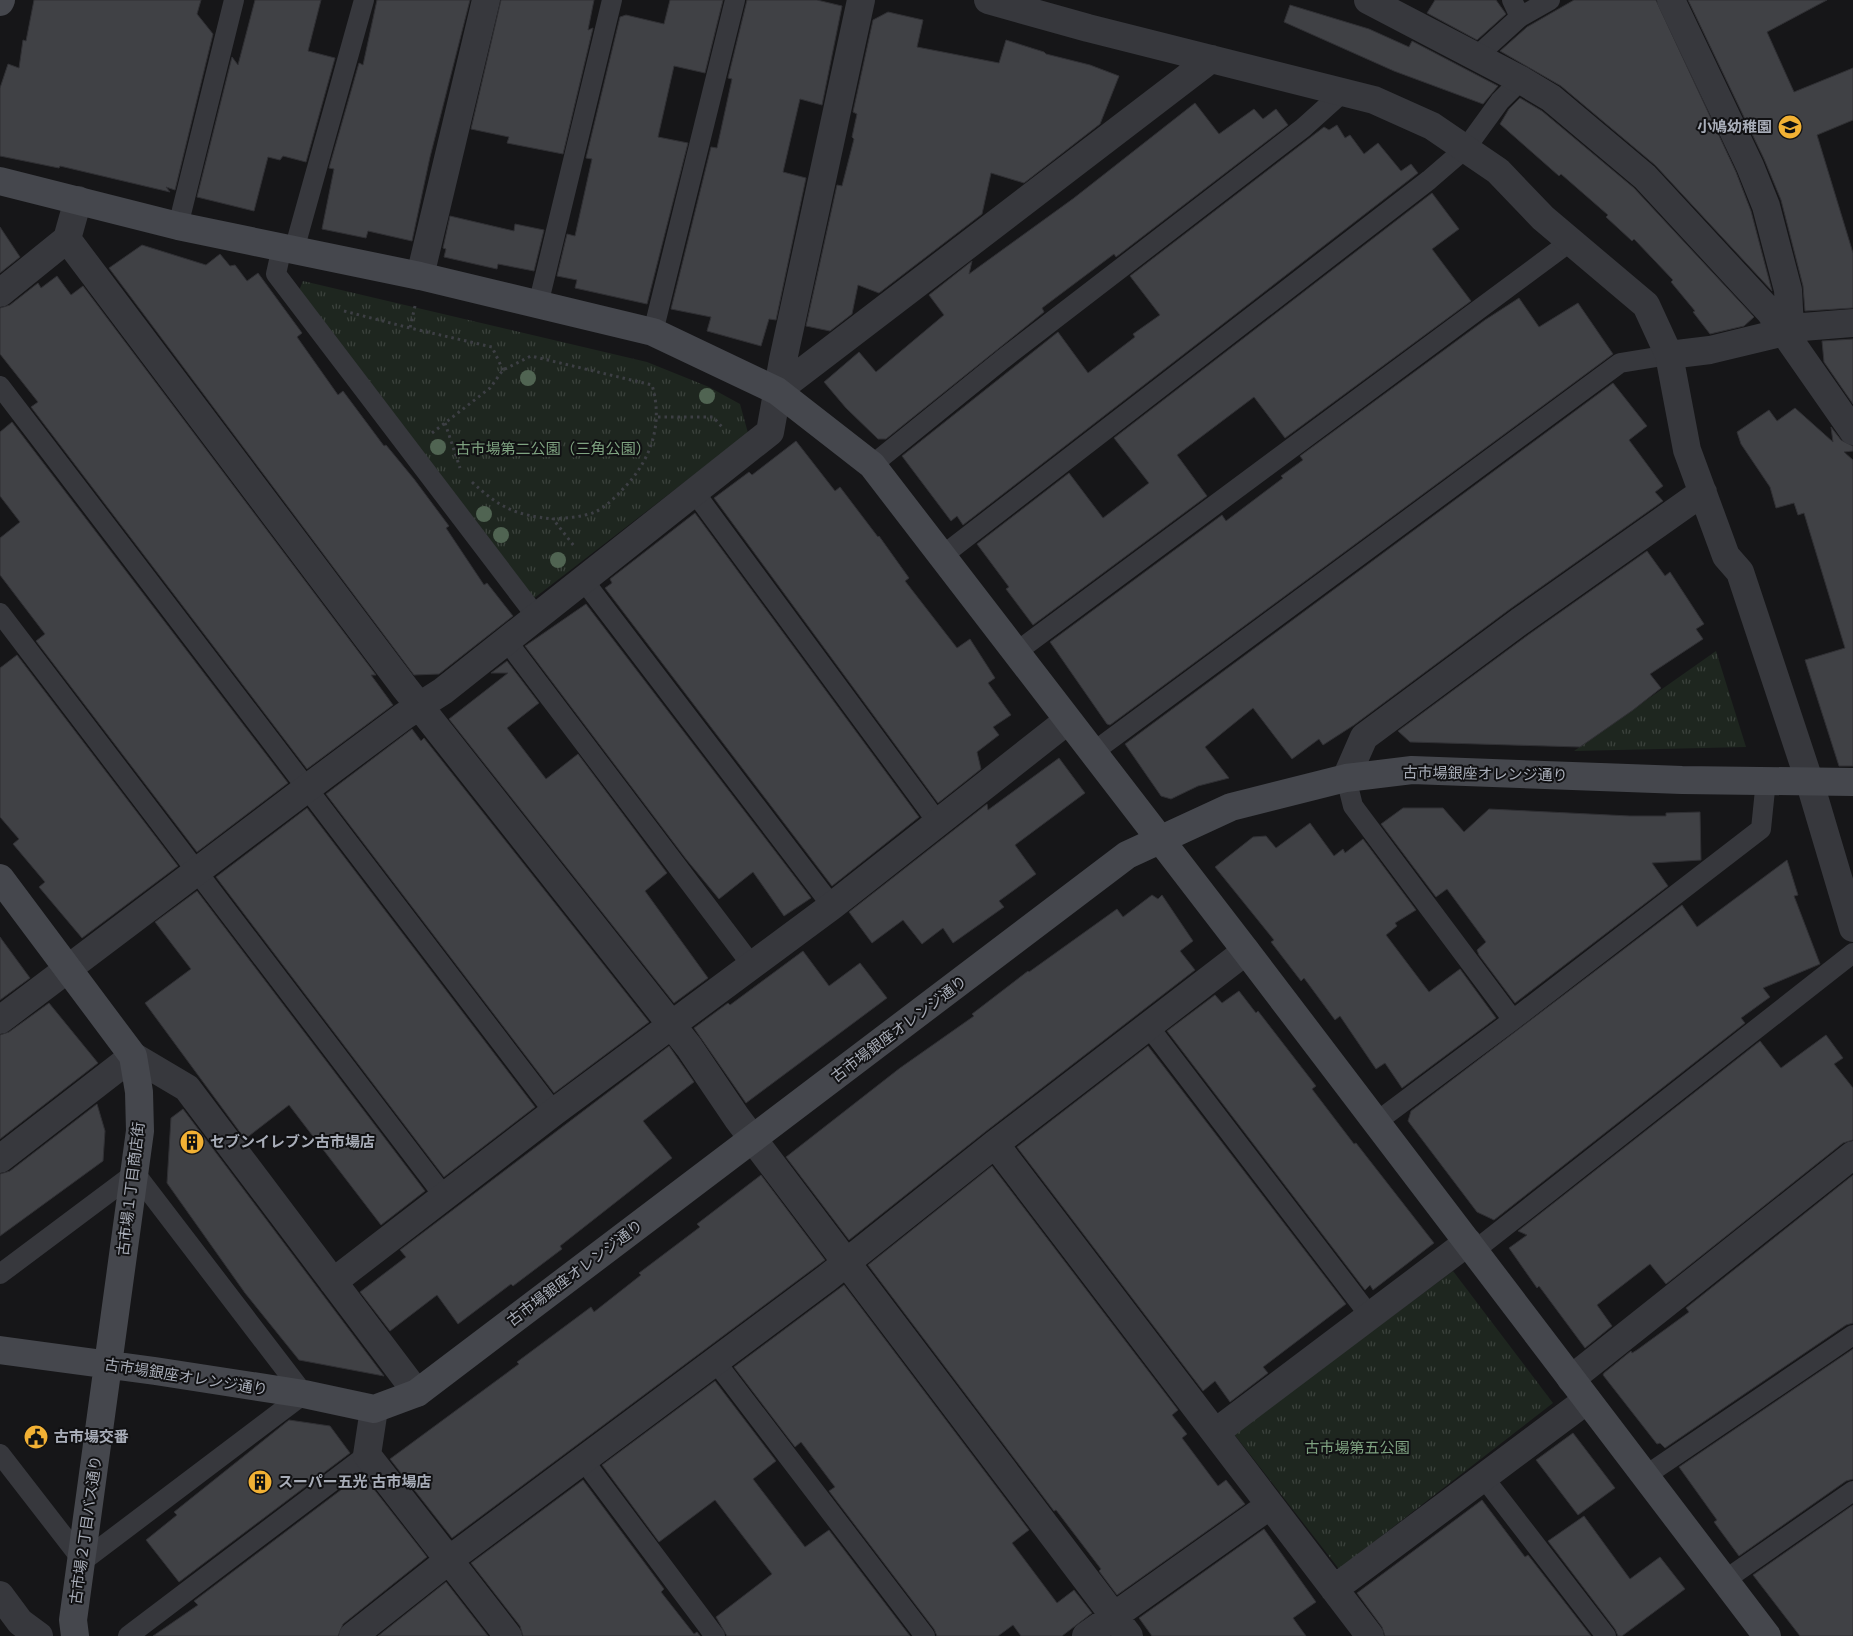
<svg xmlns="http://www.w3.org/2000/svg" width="1853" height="1636" font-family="'Fira Sans','Noto Sans JP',sans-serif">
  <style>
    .grass { fill: url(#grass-tufts) }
    .building { fill: #404145; stroke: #303034 }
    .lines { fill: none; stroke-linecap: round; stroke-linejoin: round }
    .path { stroke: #3d3f44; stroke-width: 3; stroke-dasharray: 2.5 4; stroke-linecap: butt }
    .lane { stroke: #37383d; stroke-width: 20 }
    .street { stroke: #37383d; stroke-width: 28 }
    .secondary { stroke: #45474d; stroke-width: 28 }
    .tree { fill: #506452 }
    .labels { text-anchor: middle; stroke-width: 4; stroke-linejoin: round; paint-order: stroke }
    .poi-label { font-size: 15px; font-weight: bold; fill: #a8adb8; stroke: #111113; text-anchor: start }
    .park-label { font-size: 15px; fill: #7fa381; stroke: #111113 }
    .street-label { font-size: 15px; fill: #a8adb8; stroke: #111113 }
  </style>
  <defs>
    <pattern id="grass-tufts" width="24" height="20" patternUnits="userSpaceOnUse" patternTransform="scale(1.25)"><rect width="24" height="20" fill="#1e261f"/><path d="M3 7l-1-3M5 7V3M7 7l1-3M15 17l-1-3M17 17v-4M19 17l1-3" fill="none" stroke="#3c433d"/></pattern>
  </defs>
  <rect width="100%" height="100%" fill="#161618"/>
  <path class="grass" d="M303 281 647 362 709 387 740 404 748 433 533 599 298 293Z
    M1716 651 1746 747 1574 751Z
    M1453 1271 1553 1403 1339 1569 1234 1434Z"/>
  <path class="building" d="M34 0H201L197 14 213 34 175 190 166 187 170 192 60 166 59 168 0 156V88L8 64 19 68 23 40 26 41Z
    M255 0H321L308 51 335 58 306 162 283 156 280 160 268 157 254 211 197 197 232 57 238 65Z
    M377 0H470L430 157 412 241 368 231 366 238 322 229 334 169 329 168 359 63 363 65Z
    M501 0H594L588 30 593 28 563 154 507 143 509 137 471 129Z
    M670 0H723L705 73 674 66 658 137 688 143 647 304 575 288 577 280 557 276 567 234 575 236 592 159 586 158 620 17 626 15 664 24Z
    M747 0H817L842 6 822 105 800 99 783 172 806 178 776 320 769 319 761 346 707 331 711 317 671 309 711 147 717 148 732 79 728 78Z
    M1435 0H1496L1506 14 1477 40 1427 13Z
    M1574 0H1656L1736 172 1751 211 1772 291 1655 165 1561 86 1500 51 1527 27Z
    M1688 0H1827L1767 32 1794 92 1853 68V120L1817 135 1853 253V308L1805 311 1803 286 1781 200 1764 159Z
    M1290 5 1369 29 1409 47 1412 41 1498 86 1483 104 1394 71 1284 22Z
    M888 12 923 20 917 47 999 63 1006 40 1044 52 1046 54 1090 65 1119 76 1100 124 1024 183 991 173 982 214 879 293 858 285 852 314 830 331 806 326 837 185 842 186 854 139 852 137 857 114 853 112 873 20Z
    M1520 98 1542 111 1634 188 1754 317 1744 326 1710 334 1693 312 1695 311 1671 282 1673 280 1634 239 1632 241 1606 217 1608 215 1561 174 1559 176 1500 124 1509 109Z
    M1195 103 1219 134 1254 109 1263 119 1276 109 1288 125 1116 257 1114 254 1042 308 1044 312 886 439H878L846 408 824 382 859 352 876 372 944 315 929 295 972 261 969 274 1074 198Z
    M1337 125 1345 138 1350 135 1364 154 1378 143 1401 171 1411 164 1418 173 963 525 957 516 951 521 902 456 1058 332 1088 373 1135 337 1133 334 1160 315 1130 276 1324 127 1329 130Z
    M1432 193 1459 229 1432 249 1471 301 1285 438 1254 397 1177 455 1207 496 1033 625 1006 589 1009 587 977 544 1069 473 1103 518 1149 483 1114 438Z
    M450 216 514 231 515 224 544 230 534 271 498 264 497 269 444 257 446 249 443 248Z
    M0 227 20 257 0 273Z
    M142 245 206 265 220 254 230 266 235 265 247 281 258 273 302 333 297 337 338 395 343 391 384 446 386 445 414 479 449 526 446 528 484 585 487 583 513 616 439 674 414 675 109 268Z
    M57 276 71 295 83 286 376 675H371L393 705 307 769 31 407 38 402 0 354V308L10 305 38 283 41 288Z
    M1519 298 1539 327 1578 303 1613 354 1110 725 1107 724 1050 642 1222 515 1226 521 1283 478 1281 476 1303 460 1300 456 1485 320Z
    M1853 339V404L1824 362 1822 341Z
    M1613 383 1647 426 1629 440 1663 486 1655 492 1663 501 1510 609 1354 725 1323 745 1319 739 1292 759 1253 708 1205 747 1229 778 1198 786 1171 799 1161 796 1125 744Z
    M1795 408 1833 442 1831 427 1841 440 1853 446V451L1844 452 1853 460V766H1839L1805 660 1845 648 1804 513 1798 515 1794 503 1776 508 1770 487 1741 444 1737 432 1769 410 1777 421Z
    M12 422 288 783 197 852 36 641 45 634 0 575V538L20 522 0 496V432Z
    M796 441 835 491 840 487 878 537 879 536 909 578 905 581 957 648 970 639 995 678 988 683 1011 715 993 727 999 735 977 752 981 769 938 803 714 498 749 472 752 475Z
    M695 513 919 817 832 886 605 588 612 583 610 579Z
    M1647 551 1665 576 1670 572 1704 624 1696 629 1703 639 1650 674 1661 688 1633 710 1580 747 1410 742 1398 731 1528 635Z
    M586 604 811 898 784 916 753 872 719 899 686 859 525 646Z
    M17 655 178 866 82 938 39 887 45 882 13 844 19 839 0 817V668Z
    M507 661 539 703 507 728 546 779 578 754 667 873 645 891 708 978 674 1003 449 719 508 673H491Z
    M412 729 421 741 424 738 649 1022 554 1093 326 794Z
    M1059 758 1085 793 1015 845 1036 874 999 901 1004 907 953 943 943 928 922 944 903 920 872 943 849 912 987 804 988 810Z
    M307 808 535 1107 444 1177 216 877Z
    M1403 808H1443L1464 832 1489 809 1630 816H1666V813L1700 812 1701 860 1652 863 1668 886 1515 1003 1479 955 1477 950 1486 942 1447 889 1436 897 1381 824Z
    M1310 823 1334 856 1343 849 1345 853 1363 839 1416 910 1395 923 1397 926 1386 935 1429 992 1460 969 1496 1018 1402 1088 1385 1063 1376 1069 1340 1016 1335 1020 1304 978 1301 981 1271 942 1274 940 1215 867 1253 837 1266 836 1276 848Z
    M1787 860 1798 895 1794 896 1820 964 1763 988 1770 997 1741 1018 1745 1023 1494 1220 1477 1212 1408 1121 1411 1111 1682 905 1697 927Z
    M197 891 425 1191 381 1225 289 1105 245 1139 145 1003 191 969 155 922Z
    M1152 895 1158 899 1162 895 1193 941 1180 951 1195 970 985 1132 849 1240 786 1157 900 1068 974 1016 972 1014 1028 971 1029 972 1117 909 1123 917Z
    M0 937 30 978 0 1000Z
    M803 951 829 986 860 963 887 998 746 1103 694 1028 728 1003 730 1005Z
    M1239 991 1256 1013 1258 1011 1316 1086 1312 1089 1354 1144 1356 1143 1434 1243 1373 1290 1370 1285 1365 1290 1167 1031 1215 995 1222 1003Z
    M49 1003 98 1063 0 1139V1035L9 1032Z
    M1826 1035 1843 1058 1834 1064 1853 1088V1140L1843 1143 1666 1284 1650 1264 1597 1305 1612 1326 1585 1348 1539 1286 1537 1288 1509 1248 1527 1235 1518 1231 1760 1041 1781 1068Z
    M669 1046 694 1082 643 1121 672 1158 560 1246 562 1249 513 1286 511 1284 458 1324 437 1295 390 1331 360 1292 406 1257 400 1250Z
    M1148 1046 1346 1304 1263 1367 1268 1373 1230 1402 1215 1381 1203 1391 1017 1147Z
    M97 1104 105 1131 103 1161 0 1236V1174L10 1171Z
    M183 1109 229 1170 384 1376 299 1360 245 1293 167 1183 171 1118Z
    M992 1166 1178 1410 1172 1415 1187 1434 1182 1438 1218 1486 1226 1480 1245 1504 1117 1595 1099 1571 1101 1569 1056 1510 1054 1511 868 1265Z
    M761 1175 825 1260 452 1538 390 1459 519 1364 517 1362 591 1307 594 1312 641 1275 639 1273 700 1227 697 1224Z
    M1853 1175V1323L1846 1325 1665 1448 1660 1443 1657 1444 1603 1375 1604 1373 1631 1351 1632 1353 1637 1350 1689 1312 1686 1308Z
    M844 1285 1029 1530 1012 1543 1057 1603 1074 1590 1092 1613 1062 1636H1021L1013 1625 998 1636H937L934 1629 829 1491 835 1487 801 1442 795 1447 734 1367Z
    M1853 1349V1479L1846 1481 1739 1556 1714 1522 1717 1520 1679 1467Z
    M715 1381 776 1461 753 1479 805 1547 829 1530 910 1636H727L716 1617 772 1574 715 1500 659 1542 602 1465Z
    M289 1420 330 1426 350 1453 179 1582 146 1540 177 1515 174 1512Z
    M1573 1433 1615 1488 1578 1515 1536 1460Z
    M362 1474 427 1557 343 1624 338 1636H153L198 1605 194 1601Z
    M583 1480 664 1589 661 1592 694 1634 697 1632 700 1636H523L520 1626 471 1563Z
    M1482 1500 1525 1557 1528 1555 1591 1636H1385L1382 1627 1357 1593Z
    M1853 1505V1636H1800L1753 1575Z
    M1584 1516 1630 1579 1660 1557 1685 1589 1622 1636H1618L1615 1629 1548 1541Z
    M1264 1529 1316 1602 1293 1618 1306 1636H1152L1139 1618Z
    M446 1582 488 1636H378Z"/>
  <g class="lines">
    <path class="path" d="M415 306 410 328 492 347 503 370
      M344 311 410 328
      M658 417H713L723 428
      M445 423 460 468
      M432 433 490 388 503 370 531 356 652 385C664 425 650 462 622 490 615 498 604 508 595 512 583 517 566 518 553 519L574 546
      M472 482C500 508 515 515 553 519"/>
    <path class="lane" d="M1512 0 1520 17
      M1476 57 1520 17 1550 0
      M178 226 234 0
      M282 247 276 274 536 616
      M294 250 364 0
      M538 305 612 0
      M653 332 735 0
      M0 386 554 1112
      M872 465 1003 359 1303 128 1343 92
      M695 493 939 824
      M942 556 1429 180 1466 148 1500 101 1521 80
      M584 581 832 906
      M0 613 444 1196
      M506 640 751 964
      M1015 653 1571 241
      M1092 753 1620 363 1669 355
      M1346 778 1353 806 1513 1020
      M1149 1027 1370 1316
      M1375 1123 1513 1020 1761 829 1766 780
      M1474 1251 1853 953
      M0 1274 135 1173 304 1394 83 1561 0 1454
      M715 1361 925 1636
      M584 1461 715 1636
      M1645 1476 1853 1335
      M1484 1478 1606 1636
      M1725 1580 1853 1491
      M128 1636 367 1455"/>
    <path class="street" d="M988 0 1088 28 1374 100 1432 126 1498 171 1543 218 1646 305 1669 355 1687 450 1726 556 1740 572 1809 780 1853 928
      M1368 0 1521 80 1551 98 1645 177 1770 312 1853 431
      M1671 0 1750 166 1766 206 1788 290 1790 328
      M67 239 405 688 689 1047 737 1118 1129 1636
      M420 276 486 0
      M0 293 67 239 78 200
      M1669 355 1710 350 1784 332 1790 328 1853 323
      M777 391 1211 59
      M1346 778 1364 737 1519 622 1703 492
      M0 1020 306 789 404 716 443 691 770 432 783 360 861 0
      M995 1144 1370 1636
      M0 1159 133 1056 187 1088 417 1393
      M333 1282 554 1112 832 906 1067 721
      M1571 1379 1853 1155
      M374 1409 367 1455 508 1636
      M1216 1432 1468 1242
      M1334 1589 1587 1400
      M0 1595 20 1622 39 1636
      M353 1636 449 1560 827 1278 995 1144 1246 951
      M1086 1636 1269 1506"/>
    <path class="secondary" d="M0 2 1 0
      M0 181 178 226 420 276 653 332 777 391 872 465 1246 951 1767 1636
      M0 878 133 1056 139 1092 140 1131 73 1620 75 1636
      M0 1350 155 1371 304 1394 374 1409 417 1393 1127 855 1231 807 1346 778 1412 770 1682 780 1853 782"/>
  </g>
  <g class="tree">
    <circle cx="528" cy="378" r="8"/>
    <circle cx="707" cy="396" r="8"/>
    <circle cx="438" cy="447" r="8"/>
    <circle cx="484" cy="514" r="8"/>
    <circle cx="501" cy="535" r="8"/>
    <circle cx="558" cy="560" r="8"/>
  </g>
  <defs>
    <symbol id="school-disc" viewBox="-11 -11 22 22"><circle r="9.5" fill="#f2b134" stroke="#111113"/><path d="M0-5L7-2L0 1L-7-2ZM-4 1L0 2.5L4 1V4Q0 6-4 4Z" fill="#111"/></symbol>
    <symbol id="building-disc" viewBox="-11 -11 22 22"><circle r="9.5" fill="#f2b134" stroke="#111113"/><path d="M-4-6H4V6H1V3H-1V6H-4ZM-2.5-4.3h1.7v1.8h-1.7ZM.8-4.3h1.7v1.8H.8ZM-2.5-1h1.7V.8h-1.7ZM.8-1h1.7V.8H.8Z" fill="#111"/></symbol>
    <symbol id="civic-disc" viewBox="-11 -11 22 22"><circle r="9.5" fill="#f2b134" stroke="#111113"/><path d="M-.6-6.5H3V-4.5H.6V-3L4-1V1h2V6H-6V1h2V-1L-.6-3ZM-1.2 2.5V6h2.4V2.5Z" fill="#111"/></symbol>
  </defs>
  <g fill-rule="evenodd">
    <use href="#school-disc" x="1776" y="113" width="28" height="28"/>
    <use href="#building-disc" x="178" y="1128" width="28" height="28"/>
    <use href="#civic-disc" x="22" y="1423" width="28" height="28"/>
    <use href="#building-disc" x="246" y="1468" width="28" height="28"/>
  </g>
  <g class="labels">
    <g class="poi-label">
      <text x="1772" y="132" text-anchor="end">小鳩幼稚園</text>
      <text x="210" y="1147">セブンイレブン古市場店</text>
      <text x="54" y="1442">古市場交番</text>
      <text x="278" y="1487">スーパー五光 古市場店</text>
    </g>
    <g class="park-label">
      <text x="553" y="454">古市場第二公園（三角公園）</text>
      <text x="1357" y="1453">古市場第五公園</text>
    </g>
    <g class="street-label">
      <text transform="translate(1485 774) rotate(1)" y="5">古市場銀座オレンジ通り</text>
      <text transform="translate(899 1029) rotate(-37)" y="5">古市場銀座オレンジ通り</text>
      <text transform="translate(131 1189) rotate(-83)" y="5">古市場１丁目商店街</text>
      <text transform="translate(575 1273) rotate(-37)" y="5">古市場銀座オレンジ通り</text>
      <text transform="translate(186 1377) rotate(9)" y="5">古市場銀座オレンジ通り</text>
      <text transform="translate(86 1530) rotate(-82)" y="5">古市場２丁目バス通り</text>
    </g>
  </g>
</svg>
